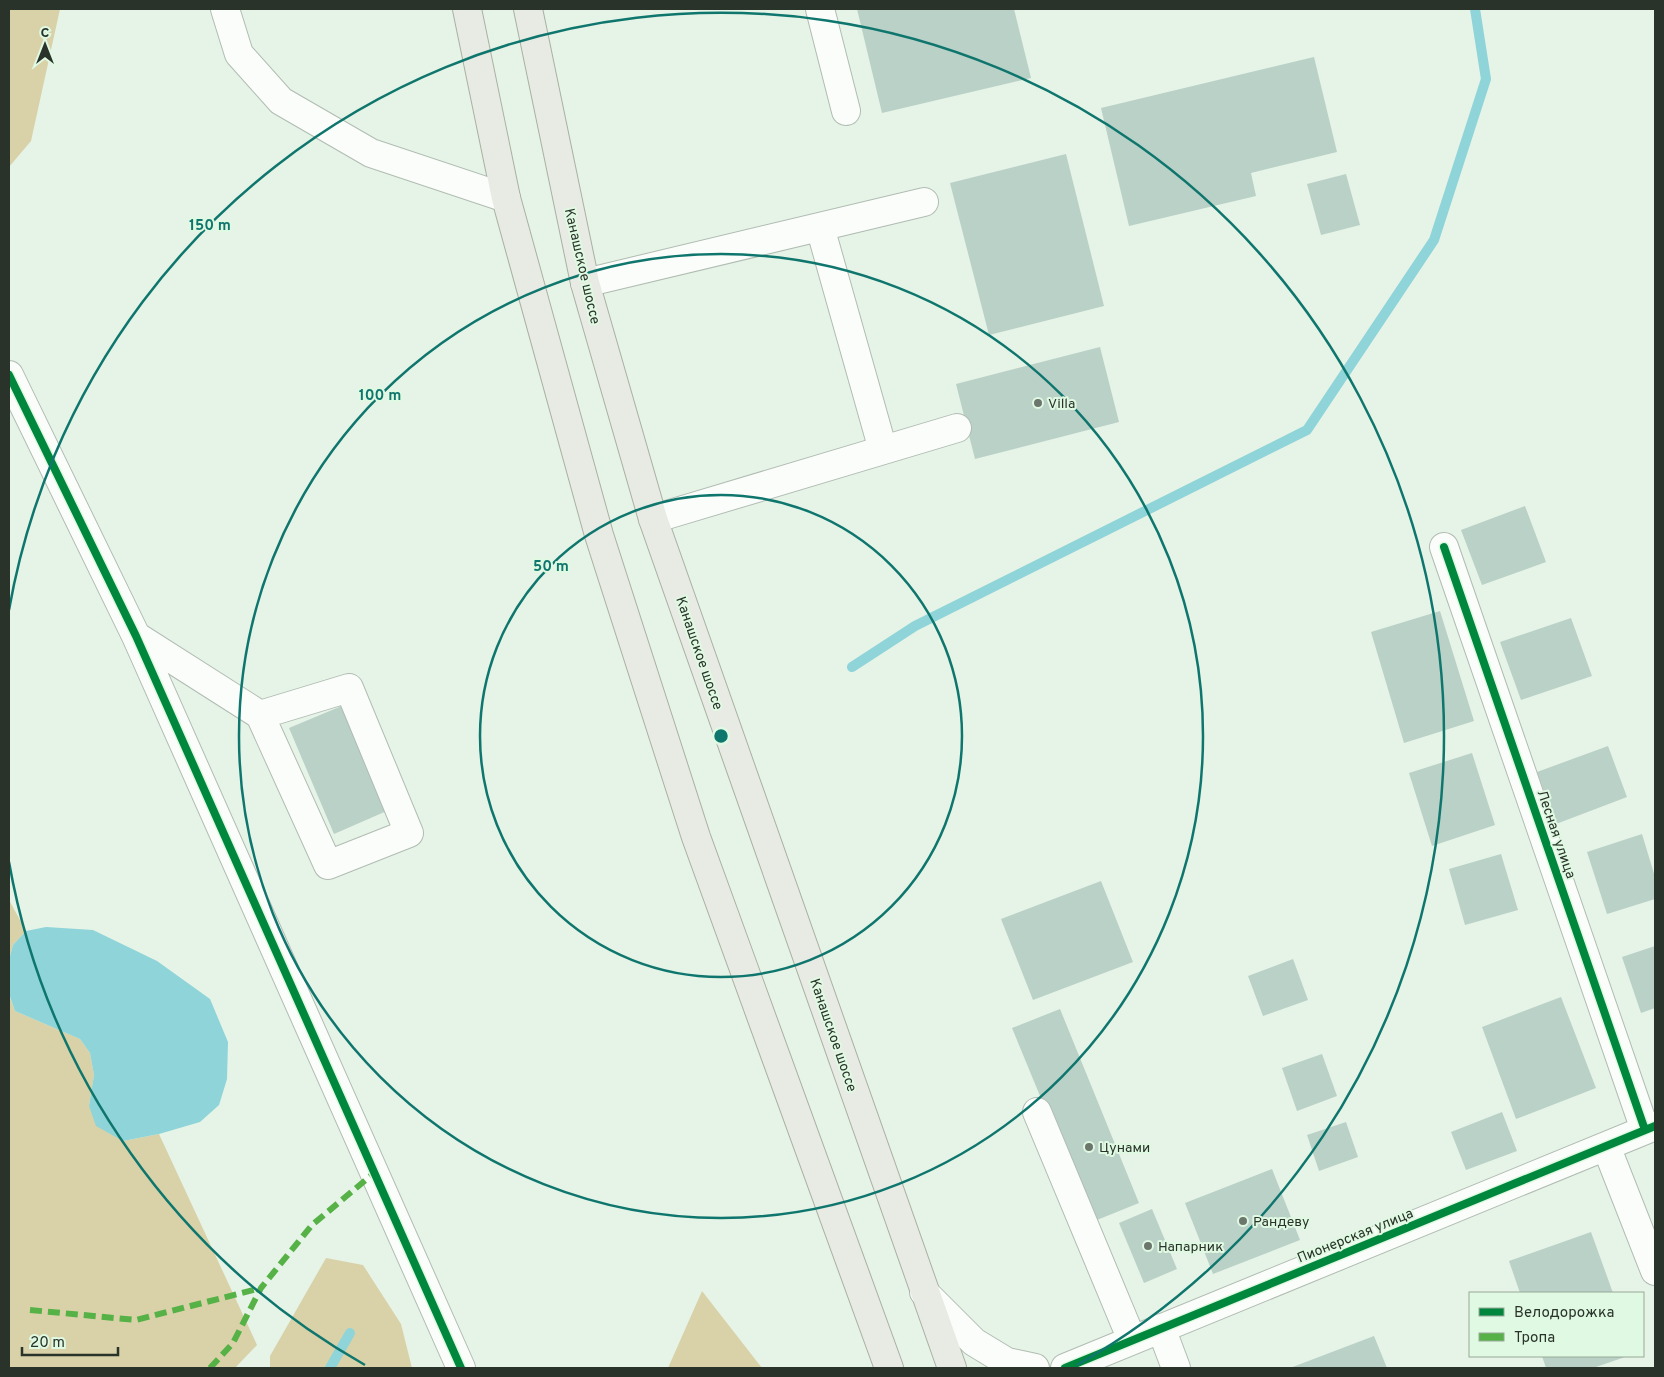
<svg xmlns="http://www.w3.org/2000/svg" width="1664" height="1377" font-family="Overpass,sans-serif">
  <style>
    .forest { fill: #d9d2a8 }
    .water { fill: #8ed4d8 }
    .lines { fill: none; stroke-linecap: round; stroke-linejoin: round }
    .stream { stroke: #8ed4d8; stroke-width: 10 }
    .building { fill: #bad1c7 }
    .minor-casing { stroke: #b1bcb2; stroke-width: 30 }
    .major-casing { stroke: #a9b1a2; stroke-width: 30 }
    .minor { stroke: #fbfdfb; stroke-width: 28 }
    .major { stroke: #e8eae4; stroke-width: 28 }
    .quiet { stroke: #56b246; stroke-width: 6; stroke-dasharray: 12 6; stroke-linecap: butt }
    .cycleway-casing { stroke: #e0f9e2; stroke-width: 11 }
    .cycleway { stroke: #00873e; stroke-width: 8 }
    .ring { fill: none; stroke: #0f766e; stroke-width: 2.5 }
    .poi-dot { fill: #6b766c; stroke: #e0f9e2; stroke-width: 2 }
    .labels { text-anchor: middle; stroke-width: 4; stroke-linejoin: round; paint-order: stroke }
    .street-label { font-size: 14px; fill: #29332a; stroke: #e0f9e2 }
    .poi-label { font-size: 14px; fill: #29332a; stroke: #e0f9e2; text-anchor: start }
    .centre { fill: #0f766e; stroke: #e0f9e2; stroke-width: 2.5 }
    .ring-label { font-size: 15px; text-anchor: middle; font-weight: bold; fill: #0f766e; stroke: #e0f9e2; stroke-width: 4; stroke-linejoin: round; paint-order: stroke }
  </style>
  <rect width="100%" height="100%" fill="#e6f3e7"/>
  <path class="forest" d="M9 9H60L31 141 9 167Z
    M9 900 26 931 13 945 9 960Z
    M9 995 15 1011 80 1039 90 1053 94 1075 89 1106 123 1141 159 1134 257 1345 235 1368H9Z
    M326 1258 363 1265 401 1324 412 1368H270V1356Z
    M702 1291 762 1368H668Z"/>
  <path class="water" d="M46 927 93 930 157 961 210 999 228 1042 227 1079 219 1105 200 1122 159 1134 123 1141 96 1126 89 1106 94 1075 90 1053 80 1039 15 1011 9 994V960L13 945 26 931Z"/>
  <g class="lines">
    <path class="stream" d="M852 667 915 626 1307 430 1434 240 1486 79 1475 9
      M330 1368 350 1333"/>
  </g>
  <path class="building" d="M857 9H1014L1031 78 882 113Z
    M1314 57 1337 152 1251 173 1256 196 1129 226 1101 108Z
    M1066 154 1104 306 989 335 950 183Z
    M1346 174 1360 225 1321 235 1307 184Z
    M1100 347 1119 422 975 459 956 384Z
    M1525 506 1546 562 1482 585 1461 530Z
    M1440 611 1474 721 1404 743 1371 632Z
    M1571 618 1592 676 1521 700 1500 642Z
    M344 705 389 810 334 834 289 728Z
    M1608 746 1627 797 1556 824 1537 772Z
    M1472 753 1495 825 1432 846 1409 773Z
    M1642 834 1655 877V899L1607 914 1587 852Z
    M1501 854 1518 910 1465 925 1449 869Z
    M1101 881 1133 962 1033 1000 1001 919Z
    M1655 946V1008L1641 1013 1622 957Z
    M1293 959 1308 1000 1263 1016 1248 976Z
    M1561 997 1596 1088 1516 1119 1482 1027Z
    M1060 1009 1139 1203 1092 1222 1012 1028Z
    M1322 1054 1337 1096 1297 1111 1282 1068Z
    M1502 1112 1517 1151 1466 1170 1451 1132Z
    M1346 1122 1358 1157 1319 1171 1307 1135Z
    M1272 1169 1300 1240 1213 1274 1185 1203Z
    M1152 1209 1177 1269 1144 1283 1119 1223Z
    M1591 1232 1613 1293H1520L1509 1261Z
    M1374 1336 1387 1368H1290Z
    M1542 1356H1628L1593 1368H1546Z"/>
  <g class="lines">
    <defs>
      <path id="minor" d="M225 9 239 54 281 101 371 153 506 198
        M820 9 846 111
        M820 227 883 450
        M585 283 924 202
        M9 375 136 636 461 1368
        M653 519 957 428
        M1444 547 1645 1130
        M136 636 260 715 328 865 409 833 349 688 260 715
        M1037 1112 1132 1340
        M1606 1146 1655 1271
        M924 1292 974 1342 1007 1362 1035 1368
        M1161 1328 1176 1368
        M1065 1368 1655 1126"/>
      <path id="major" d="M467 9 506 198 599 535 696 837 889 1368
        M528 9 585 283 653 519 952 1368"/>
    </defs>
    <use href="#minor" class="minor-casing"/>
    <use href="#major" class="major-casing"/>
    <use href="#minor" class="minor"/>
    <use href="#major" class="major"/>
    <path class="quiet" d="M30 1310 136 1320 261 1288
      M210 1368 233 1343 261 1288 312 1225 374 1173"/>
    <defs>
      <path id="cycleway" d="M9 375 136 636 461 1368
        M1444 547 1645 1130
        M1065 1368 1655 1126"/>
    </defs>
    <use href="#cycleway" class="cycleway-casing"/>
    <use href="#cycleway" class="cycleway"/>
  </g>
  <g class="ring">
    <circle cx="721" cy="736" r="241"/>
    <circle cx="721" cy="736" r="482"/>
    <path d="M365 1365A723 723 0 0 1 9 862M9 610A723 723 0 1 1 1077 1365"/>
  </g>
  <g class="poi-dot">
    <circle cx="1038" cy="403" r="5"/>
    <circle cx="1089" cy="1147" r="5"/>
    <circle cx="1243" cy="1221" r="5"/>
    <circle cx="1148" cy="1246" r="5"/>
  </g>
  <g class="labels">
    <g class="street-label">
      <text transform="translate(583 266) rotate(77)" y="5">Канашское шоссе</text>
      <text transform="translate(700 653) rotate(71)" y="5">Канашское шоссе</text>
      <text transform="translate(1557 834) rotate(71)" y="5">Лесная улица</text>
      <text transform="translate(834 1035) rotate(71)" y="5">Канашское шоссе</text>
      <text transform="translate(1355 1235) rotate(-22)" y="5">Пионерская улица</text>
    </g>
    <g class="poi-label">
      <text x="1048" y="408">Villa</text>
      <text x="1099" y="1152">Цунами</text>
      <text x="1253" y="1226">Рандеву</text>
      <text x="1158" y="1251">Напарник</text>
    </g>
  </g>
  <circle cx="721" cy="736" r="8" class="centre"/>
  <g class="ring-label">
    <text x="210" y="230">150 m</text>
    <text x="380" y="400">100 m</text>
    <text x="551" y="571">50 m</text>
  </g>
  <rect width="1664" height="1377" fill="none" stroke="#29332a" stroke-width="20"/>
  <rect x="1469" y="1292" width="175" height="65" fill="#e0f9e2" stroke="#97aa98"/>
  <rect x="1479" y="1308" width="25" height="8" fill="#00873e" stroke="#97aa98"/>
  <text x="1514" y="1317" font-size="15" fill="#29332a">Велодорожка</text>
  <rect x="1479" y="1333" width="25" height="8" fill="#56b246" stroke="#97aa98"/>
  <text x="1514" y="1342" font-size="15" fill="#29332a">Тропа</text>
  <g transform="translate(45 45)" stroke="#e0f9e2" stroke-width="4" paint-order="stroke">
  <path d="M0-4L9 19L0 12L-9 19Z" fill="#29332a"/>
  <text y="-8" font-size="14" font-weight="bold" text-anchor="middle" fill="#29332a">С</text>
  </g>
  <path d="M22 1347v8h96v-8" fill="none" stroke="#29332a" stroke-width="2.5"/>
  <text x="30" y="1347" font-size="15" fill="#29332a" stroke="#e0f9e2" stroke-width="4" paint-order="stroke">20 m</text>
</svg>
